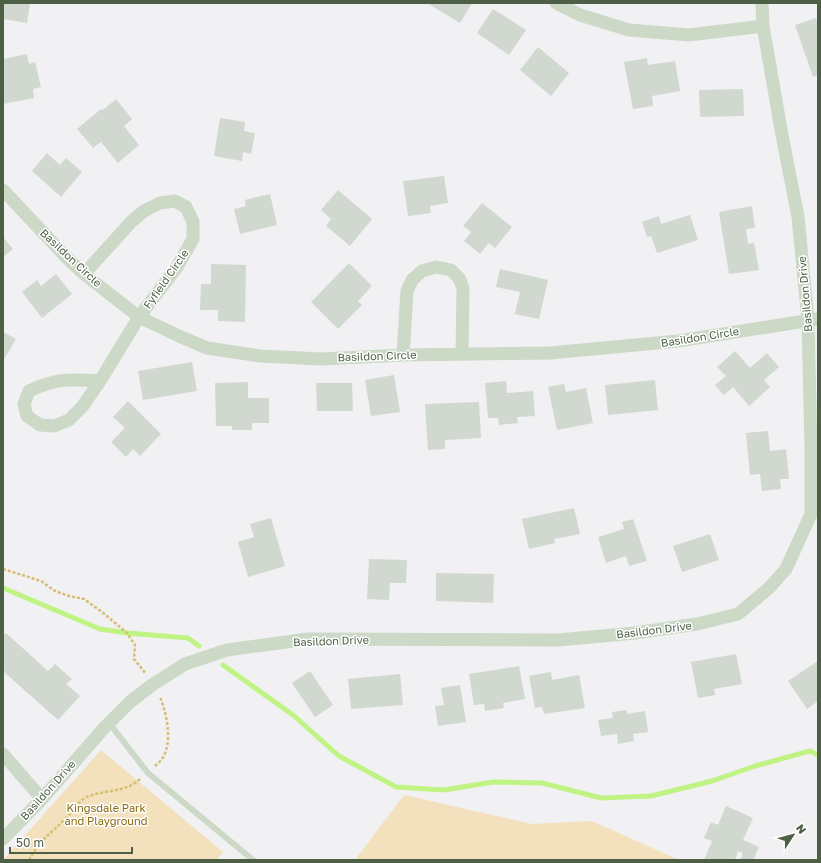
<svg xmlns="http://www.w3.org/2000/svg" width="821" height="863" font-family="'Golos Text',sans-serif">
  <style>
    .green { fill: #f3e0bc }
    .lines { fill: none; stroke-linecap: round; stroke-linejoin: round }
    .stream { stroke: #bff485; stroke-width: 5 }
    .building { fill: #d1d8cf }
    .path { stroke: #d5be70; stroke-width: 2.5; stroke-dasharray: 3 2; stroke-linecap: butt }
    .lane { stroke: #cbd9c6; stroke-width: 6 }
    .street { stroke: #cbd9c6; stroke-width: 13 }
    .labels { text-anchor: middle; stroke-width: 3; stroke-linejoin: round; paint-order: stroke }
    .street-label { font-size: 11px; fill: #4d6046; stroke: #fff }
    .park-label { font-size: 11px; fill: #896c0f; stroke: #fff }
  </style>
  <rect width="100%" height="100%" fill="#f1f0f3"/>
  <path class="green" d="M101 750 223 852 217 860H3Z
    M404 795 532 824 592 821 679 860H355Z"/>
  <g class="lines">
    <path class="stream" d="M3 588 100 629 127 633 188 638 199 646
      M223 665 293 715 339 756 396 787 444 790 493 782 542 783 601 798 651 796 712 781 755 766 810 751 818 755"/>
  </g>
  <path class="building" d="M4 3H30L27 23 3 19Z
    M427 3H472L460 23Z
    M493 9 526 30 509 55 477 33Z
    M816 18 818 23V75L813 77 795 25Z
    M538 47 569 73 551 96 520 70Z
    M27 54 29 64 35 62 41 87 33 89 34 98 3 104V59Z
    M647 58 648 65 675 61 680 91 652 96 653 106 633 109 624 62Z
    M743 89 744 116 700 117 699 90Z
    M116 99 132 119 124 126 139 145 118 163 101 142 93 148 77 129 101 109 103 110Z
    M220 118 245 122 244 131 255 133 251 154 243 152 242 161 214 156Z
    M47 153 60 165 66 158 82 172 61 197 32 171Z
    M444 176 448 203 430 206 431 213 408 216 403 181Z
    M338 190 372 219 350 246 326 226 331 219 321 210Z
    M270 194 277 225 240 234 234 209 246 206 245 200Z
    M482 203 512 227 495 248 489 243 480 254 464 241 471 232 463 226Z
    M752 206 755 228 746 229 748 244 754 243 759 270 729 274 719 212Z
    M690 215 698 240 657 253 651 236 647 237 642 222 659 216 661 224Z
    M3 237 13 249 3 257Z
    M349 263 372 286 358 301 362 305 338 329 311 302Z
    M211 264 246 265 245 322 218 321V310H200L201 284H211Z
    M500 269 548 280 539 319 515 314 520 292 496 287Z
    M56 274 72 294 42 318 22 292 37 280 41 286Z
    M3 332 16 339 3 361Z
    M735 351 750 368 767 353 779 367 764 380 770 387 749 406 733 387 724 395 715 385 726 376 717 367Z
    M192 362 197 391 143 400 138 371Z
    M394 375 400 412 371 416 365 380Z
    M655 380 658 410 608 415 605 385Z
    M506 381 507 393 533 391 535 416 517 417 518 423 499 425 498 418H488L485 383Z
    M248 382V398H269V423H252V430H232V426H216L215 383Z
    M316 383H352L353 411H317Z
    M564 384 566 392 586 388 593 423 557 430 548 387Z
    M128 401 161 434 140 456 133 449 126 457 111 442 125 428 113 417Z
    M479 402 481 438 445 440V449L428 450 425 404Z
    M768 431 770 451 786 449 789 479H780L781 489 762 491 760 474 750 475 746 433Z
    M574 508 580 534 554 539 555 543 529 549 522 519Z
    M271 518 285 566 248 577 238 542 254 537 250 524Z
    M633 519 647 561 629 566 626 556 606 563 598 537 624 529 622 522Z
    M710 534 719 560 682 572 673 546Z
    M369 559 407 560 406 583H390L389 600 367 599Z
    M436 573 494 574 493 603 436 601Z
    M6 633 48 671 55 664 72 679 66 684 80 696 58 720 3 671 5 666 3 664V636Z
    M736 654 742 684 714 689 715 695 698 698 691 662Z
    M818 661V701L807 709 788 681Z
    M519 666 525 699 503 703 504 708 485 711 484 704 474 705 469 674Z
    M310 671 333 705 315 717 292 683Z
    M551 672 552 680 579 675 585 708 544 714 542 707 535 708 529 676Z
    M400 674 403 705 351 709 348 679Z
    M460 685 466 722 438 726 435 706 444 705 441 688Z
    M627 710V714L645 711 648 732 633 734 634 741 618 744 617 734 601 736 598 720 613 718 612 712Z
    M726 806 753 818 743 840 759 847 753 860H740L743 853 738 851 735 860H704L712 841 704 838 711 822 718 825Z"/>
  <g class="lines">
    <path class="path" d="M3 569 41 581 55 591 69 596 84 599 102 612 127 633 135 645 134 659 146 674
      M155 766C157 764 160 762 162 759 173 743 167 714 160 697
      M29 860C40 839 52 833 67 817 74 809 79 800 89 796 109 789 124 793 140 779"/>
    <path class="lane" d="M109 723 148 773 253 860"/>
    <path class="street" d="M556 3 580 15 629 30 689 35 763 26
      M3 190 66 257 84 274 139 317 179 336 207 348 260 356 321 359 403 355 550 353 678 341 818 319
      M84 274 131 222 144 211 160 203 175 201 186 207 193 222V239L177 267 139 317 100 381 82 407 69 420 54 426 40 425 27 416 24 404 29 391C57 378 70 379 100 381
      M403 355 407 291 412 280 422 271 436 267 451 270 459 278 463 288 462 354
      M3 754 42 799
      M3 839 42 799 104 728 130 702 152 685 185 664 227 650 308 639 558 640 635 633 697 624 738 614 769 588 786 569 811 514V447L808 320 798 217 782 135 763 26 762 3"/>
  </g>
  <g class="labels">
    <g class="street-label">
      <text transform="translate(71 258) rotate(43)" y="4">Basildon Circle</text>
      <text transform="translate(166 279) rotate(-55)" y="4">Fyfield Circle</text>
      <text transform="translate(805 294) rotate(-95)" y="4">Basildon Drive</text>
      <text transform="translate(700 337) rotate(-9)" y="4">Basildon Circle</text>
      <text transform="translate(377 356) rotate(-2)" y="4">Basildon Circle</text>
      <text transform="translate(654 630) rotate(-7)" y="4">Basildon Drive</text>
      <text transform="translate(331 641) rotate(-2)" y="4">Basildon Drive</text>
      <text transform="translate(48 790) rotate(-48)" y="4">Basildon Drive</text>
    </g>
    <g class="park-label">
      <text x="106" y="812">Kingsdale Park<tspan x="106" dy="13">and Playground</tspan></text>
    </g>
  </g>
  <rect width="821" height="863" fill="none" stroke="#4d6046" stroke-width="8"/>
  <g transform="translate(793 835) rotate(54)" stroke="#ffffff" stroke-width="3" paint-order="stroke">
  <path d="M0-3L7 15L0 10L-7 15Z" fill="#4d6046"/>
  <text y="-6" font-size="11" font-weight="bold" text-anchor="middle" fill="#4d6046">N</text>
  </g>
  <path d="M10 847v6h122v-6" fill="none" stroke="#4d6046" stroke-width="2"/>
  <text x="16" y="847" font-size="12" fill="#4d6046" stroke="#ffffff" stroke-width="3" paint-order="stroke">50 m</text>
</svg>
